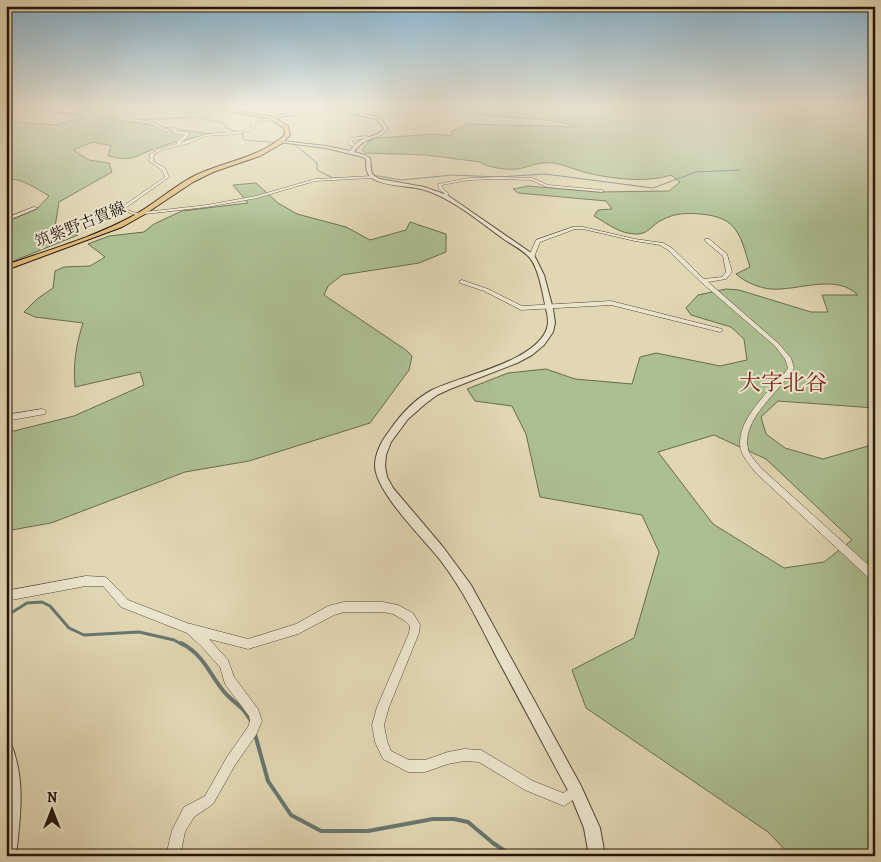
<svg xmlns="http://www.w3.org/2000/svg" width="881" height="862" font-family="Alegreya,'Noto Serif JP',serif">
  <style>
    .green { fill: #acbf92; stroke: #686a4f; fill-rule: evenodd }
    .lines { fill: none; stroke-linecap: round; stroke-linejoin: round }
    .stream-far2 { stroke: #687671; stroke-width: 1 }
    .stream-far1 { stroke: #687671; stroke-width: 3 }
    .stream { stroke: #687671; stroke-width: 4 }
    .minor-casing { stroke: #534536; stroke-width: 1 }
    .tertiary-casing { stroke: #534536; stroke-width: 2 }
    .primary-casing { stroke: #24140c; stroke-width: 2 }
    .minor { fill: #ece5ce; fill-rule: evenodd }
    .tertiary { fill: #ece5ce; fill-rule: evenodd }
    .primary { fill: #e0bc7a; fill-rule: evenodd }
    .labels { text-anchor: middle; stroke-width: 4; stroke-linejoin: round; paint-order: stroke }
    .far-street-label { font-size: 16px; fill: #24140c; stroke: #ece5ce }
    .quarter-label { font-size: 22px; fill: #7a1f14; stroke: #ece5ce }
  </style>
  <rect width="100%" height="100%" fill="#e1d7b3"/>
  <filter id="stains"><feTurbulence type="fractalNoise" baseFrequency=".004" numOctaves="4"/><feColorMatrix values="0 0 0 0 .2 0 0 0 0 .09 0 0 0 0 .02 0 0 0 .5 -.17"/></filter>
  <radialGradient id="worn" r=".72"><stop offset=".6" stop-color="#630" stop-opacity="0"/><stop offset="1" stop-color="#630" stop-opacity=".3"/></radialGradient>
  <path class="green" d="M435 106H875V408L778 401 761 417 766 434 785 448 823 459 875 444V856H791L768 832 586 708 572 670 634 638 659 552 642 515 540 497 526 434 512 406 475 401 467 389 508 373 546 369 575 379 632 384 640 357 656 353 720 366 747 360 744 339 731 327 691 315 686 308 698 295 726 289 739 290 811 312H828L822 295H858C835 273 799 291 771 289 759 288 745 282 736 274L750 267C740 235 738 217 700 214 685 213 675 213 662 220 652 224 648 235 636 234 620 234 608 224 594 216L598 210 612 209 606 201 518 193 513 189 528 186 597 192 669 191 680 182 671 175C647 183 613 179 588 173 573 170 559 161 544 163 535 163 526 168 517 169 508 170 488 168 480 162L426 155 366 153 362 150 368 142 376 138 438 134 453 136 451 131 467 124 577 127C545 115 509 120 476 114 458 111 450 108 430 109ZM714 435 766 459 852 540 824 562 784 568 713 524 658 452Z
    M103 109H110L122 121 210 134C193 138 176 141 160 147 136 154 136 163 108 156L111 146 93 142 73 150 89 160 109 163 112 172 59 202 55 227 78 235 6 264V222L37 209 49 196C37 189 20 177 6 179V121L56 125 84 117 52 112 71 113Z
    M256 183 278 203 297 214 346 227 370 240 406 230 410 222 446 234V252L419 263 342 275 328 286 324 295 406 350 412 356 409 370 370 423 249 461 185 472 51 523 6 531V433L74 416 144 385 140 372 75 387C73 364 76 345 83 323L35 317 24 312 37 299 53 288 55 271 64 267 90 266 105 257 88 244 109 236 144 232 154 224 182 211 248 203 233 185Z"/>
  <g class="lines">
    <path class="stream-far2" d="M117 106 120 112
      M139 120 200 117 226 124V128L242 133 244 140 294 144 317 163V170L333 178 379 176 401 180 453 175 498 177 545 174 653 188 696 172 740 170"/>
    <path class="stream-far1" d="M6 616 27 603 42 602 50 606 69 628 84 635 139 632 174 640 183 645"/>
    <path class="stream" d="M181 643C206 656 210 677 227 695 239 707 242 705 251 721
      M255 734 268 781 291 815 321 831H368L433 819H454L468 822 493 843 513 856"/>
    <defs>
      <path id="minor" d="M51 106 115 107 133 119 154 122 165 129 175 128 177 129V131L189 133V135L180 143 207 134 244 131 253 126 251 123 272 117V119L254 124 256 127 252 130 239 134 205 136 190 143 162 150 154 154 153 161 165 168 169 177 124 209 136 213 207 205 256 196 315 179 372 176 374 177 372 178 315 181 257 198 207 207 136 215 119 209 165 177 162 170 149 161 150 154 159 149 177 144V142L185 135 174 133 173 130 164 131 152 124 131 121 114 109 57 107 6 116V114L52 107Z
        M398 106H404L370 113H350L342 109 312 114 293 113 312 112 342 107 351 111H370Z
        M407 112 408 114H383L385 113Z
        M367 136 368 138 353 140 352 141 353 144 356 145V147L349 145 348 141 351 138Z
        M499 177 532 178 548 185 602 190 604 191 602 192 547 187 531 180 499 179 469 180 442 185 443 189 449 194 445 197 443 196 445 194 439 189 438 184 469 178Z
        M34 207 38 208 6 221V218Z
        M573 227H583L635 239 663 243 672 248 704 279 722 277 726 272 723 256 705 241V239H709L727 254 732 272 726 279 708 282 779 344 791 358 794 368C781 391 738 421 749 452 752 458 757 463 761 468L875 571V582L872 581 755 472C751 466 745 460 742 453 731 425 768 392 784 374L788 368 785 359 775 346 701 282 668 250 660 245 635 241 583 229H575L540 242 534 257 529 256 536 240Z
        M462 280 488 289 522 306 611 301 722 329 723 330 720 332 611 305 521 310 484 291 460 283V281Z
        M42 409 45 410 46 412 45 414 6 421V415Z
        M86 576 105 577 108 579 128 600 187 623 248 639 296 624 328 606 344 602H383L398 605 413 613 420 625 419 633 389 707 384 725 387 741 391 751 409 760H425L448 752 464 749 481 750 533 781 563 793 576 785 580 787 582 791 580 795 564 806 525 790 479 762 464 761 448 764 425 772H408L383 759 375 742 372 725 377 707 409 633 410 626 405 621 393 614 383 612H344L334 615 298 634 248 649 209 639 228 660 234 677 258 709 262 721 256 735 235 765 213 804 194 817 185 832 180 856H166L172 830 184 807 205 796 227 757 248 727 250 721 249 716 225 684 220 667 202 647 187 633 121 607 103 586H86L6 601V591Z"/>
      <path id="tertiary" d="M299 106H303L296 114 271 119 269 118 294 112Z
        M350 111 379 117 388 129C376 142 365 135 354 152L365 155 370 158C372 169 368 174 380 179L424 187 447 195 534 255 544 275 553 309 555 323 553 332 544 345 532 355 517 363 450 389 437 395 425 404 408 419 391 442 386 455 385 466 387 477 393 488 443 547 471 585 581 786 600 828 605 856H589L584 828 571 796C546 750 522 704 497 658 480 625 464 591 441 561 424 539 376 493 375 466 375 453 382 440 390 430 401 414 415 399 432 390 463 375 531 363 546 331 549 325 548 316 546 309 543 295 539 269 530 258 524 251 513 245 505 240 480 222 455 200 425 190 410 185 387 187 373 179 366 175 366 167 366 159L363 157 326 148 280 142 282 141 326 146 350 151C362 133 372 141 384 129L377 119 349 113Z
        M6 742 11 744C26 780 20 819 16 856H6Z"/>
      <path id="primary" d="M200 106H210L273 117 288 126 290 135 281 144 260 156 213 172 193 182 145 214 122 227 6 270V265C48 250 92 238 131 217 154 205 172 187 196 175 226 161 259 158 285 135L284 128 270 119Z"/>
    </defs>
    <use href="#minor" class="minor-casing"/>
    <use href="#tertiary" class="tertiary-casing"/>
    <use href="#primary" class="primary-casing"/>
    <use href="#minor" class="minor"/>
    <use href="#tertiary" class="tertiary"/>
    <use href="#primary" class="primary"/>
  </g>
  <linearGradient id="sky" x2="0" y2="1"><stop stop-color="#87b6d3"/><stop offset="0.47" stop-color="#f2eddd"/><stop offset="1" stop-color="#f2eddd" stop-opacity="0"/></linearGradient>
  <rect width="881" height="227" fill="url(#sky)"/>
  <g class="labels">
    <g class="far-street-label">
      <text transform="translate(80 224) rotate(-22)" y="6">筑紫野古賀線</text>
    </g>
    <g class="quarter-label">
      <text x="783" y="390">大字北谷</text>
    </g>
  </g>
  <rect width="881" height="862" fill="none" stroke="#e1d7b3" stroke-width="25"/>
  <rect x="8" y="8" width="866" height="847" fill="none" stroke="#24140c" stroke-width="2.5"/>
  <rect x="12" y="12" width="856" height="837" fill="none" stroke="#24140c"/>
  <g transform="translate(52 810)" stroke="#ece5ce" stroke-width="4" paint-order="stroke">
  <path d="M0-4L9 19L0 12L-9 19Z" fill="#24140c"/>
  <text y="-8" font-size="14" font-weight="bold" text-anchor="middle" fill="#24140c">N</text>
  </g>
  <rect width="100%" height="100%" filter="url(#stains)"/>
  <rect width="100%" height="100%" fill="url(#worn)"/>
</svg>
